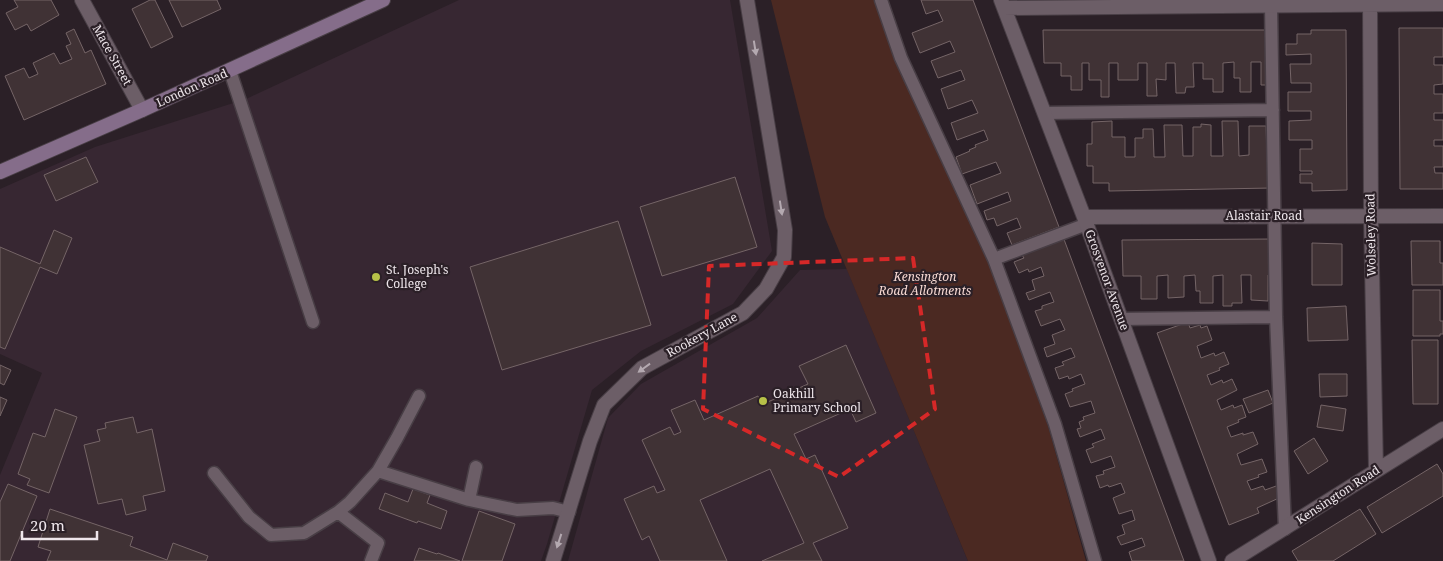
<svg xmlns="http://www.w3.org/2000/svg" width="1443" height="561" font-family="'Noto Serif',serif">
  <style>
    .built { fill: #372732 }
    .green { fill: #4b2922 }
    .building { fill: #403235; stroke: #756567 }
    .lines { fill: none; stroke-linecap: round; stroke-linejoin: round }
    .service-casing { stroke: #483e45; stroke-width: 15 }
    .minor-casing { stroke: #483e45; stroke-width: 16 }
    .secondary-casing { stroke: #483e45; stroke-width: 16 }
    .service { stroke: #6c5e67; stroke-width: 12 }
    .minor { stroke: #6c5e67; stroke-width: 14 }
    .secondary { stroke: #856d8a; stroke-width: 14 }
    .oneway { fill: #b4a9b0 }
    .marked { fill: none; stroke: #d62828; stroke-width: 4; stroke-dasharray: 10 6; stroke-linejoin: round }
    .poi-dot { fill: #b7c148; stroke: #2b2027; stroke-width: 2 }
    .labels { text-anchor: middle; stroke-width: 4.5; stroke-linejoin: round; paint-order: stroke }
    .street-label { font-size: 12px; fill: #eee6eb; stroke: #2b2027 }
    .poi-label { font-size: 12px; fill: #eee6eb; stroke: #2b2027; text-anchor: start }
    .park-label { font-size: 12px; font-style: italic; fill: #f7d9d3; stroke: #2b2027 }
  </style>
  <rect width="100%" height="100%" fill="#2b2027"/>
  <path class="built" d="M459 0H730L772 251 733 304 641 351 592 390 547 544 541 561H0V475L42 373 0 354V189L95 147 246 99Z
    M847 269 968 561H568L608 418 641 384 757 318 800 270Z"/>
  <path class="green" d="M771 0H876L895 60 986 255 1048 426 1086 561H968L825 217Z"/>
  <path class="building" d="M14 0H51L59 15 31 31 27 24 15 30 6 13 18 7Z
    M150 0H155L173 37 151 48 132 9Z
    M169 0H217L221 9 182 27Z
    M921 0H973L1059 227 1012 245 1007 233 1021 228 1017 218 997 226 994 218 987 220 984 211 1011 201 1008 192 977 204 970 185 1001 173 996 162 962 174 956 157 970 151 969 150 976 147 975 145 988 140 984 130 957 140 951 123 978 113 972 100 948 109 941 89 965 80 961 70 938 78 931 61 955 52 950 41 920 53 912 33 943 21 938 10 926 14Z
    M1399 28H1443V57H1434V65H1443V84L1434 85V94H1443V113H1434V120H1443V140H1434V146H1443V167H1434L1435 173H1443V189H1400Z
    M74 29 85 53 91 50 106 84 24 120 5 76 24 68 29 78 38 74 33 63 54 53 60 64 72 59 66 46 71 44 66 33Z
    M1043 30H1270V85H1261V62H1251V92H1240V78H1234V62L1223 63V92H1213V79H1203V63H1193L1194 87H1186L1185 93H1176L1175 63H1166V80L1156 79 1157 96H1147V63H1138V80H1118V63H1109V97H1101V80H1089V63H1082V90H1071V76H1061V63H1044Z
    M1311 30H1346L1347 190 1312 191V183H1300V174H1312V171H1300V149H1312V140H1289V121L1311 120V111H1288V92H1311V83H1291L1290 64H1311V54L1286 55V44H1297V34H1311Z
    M1112 121V137H1125V157H1135V138H1143V129H1153L1154 157H1165L1164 125H1182L1183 156H1193V127H1201V124L1211 125V156H1223L1222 121H1238L1239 156 1249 155V126H1266L1267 155H1271L1272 188 1109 191V183H1093V166H1087V144H1092V122Z
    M86 157 98 182 56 201 44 175Z
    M735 177 757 247 662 276 640 207Z
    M618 221 651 325 502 370 470 267Z
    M54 230 72 238 57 274 40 267 5 349 0 347V247L40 264Z
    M1062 234 1184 561H1132L1129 552 1145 546 1142 538 1121 545 1117 537 1125 534 1122 525 1135 520 1132 510 1119 514 1113 498 1125 493 1121 483 1109 487 1108 485 1100 488 1096 476 1104 474 1103 471 1115 467 1111 456 1091 463 1086 450 1094 447 1092 444 1105 439 1101 429 1080 437 1077 429 1081 428 1079 422 1084 420 1083 417 1095 413 1091 401 1070 407 1065 394 1073 391 1072 389 1085 384 1081 374 1069 379 1068 376 1059 379 1055 368 1064 365 1062 362 1075 357 1071 348 1047 357 1044 348 1055 344 1052 335 1065 330 1060 319 1041 326 1035 311 1042 309V306L1054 302 1050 292 1029 300 1026 293 1035 290 1032 280 1044 276 1041 267 1029 272 1028 269 1019 273 1014 262 1024 258 1022 255 1035 250Z
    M1275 239V275H1268V301L1251 300V275H1241L1242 303H1232V306H1223V275L1213 276V303H1200V291H1196L1195 275 1184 276V297L1168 298V275L1157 276V299H1141V276H1123L1122 240Z
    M1411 241H1440V263H1443V285H1412Z
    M1312 243 1342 244V285H1312Z
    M1413 290H1440V321H1443V334H1440V336H1413Z
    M1346 306 1348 340 1308 341 1307 308Z
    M1188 322 1190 328 1200 325 1201 328 1207 326 1212 340 1197 346 1201 358 1214 353 1215 356 1224 352 1229 364 1219 368 1220 370 1207 375 1211 385 1222 380 1223 383 1232 379 1237 390 1217 400 1221 410 1233 405 1234 408 1242 405 1246 417 1238 420 1239 422 1227 427 1231 437 1243 433V435L1253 432 1258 444 1237 454 1241 465 1262 459 1267 472 1258 475 1259 477 1247 481 1251 490 1263 486 1265 490 1279 485V498L1257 508 1259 513 1229 525 1157 333Z
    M1412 340H1438V404H1413Z
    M846 345 876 413 856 422 850 409 794 434 806 459 815 455 848 528 813 543 822 561H762L804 543 770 469 700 500 727 561H660L649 536 642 540 624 499 654 486 657 493 665 490 642 440 670 427 674 435 681 432 671 410 695 400 704 420 758 396 761 405 808 384 799 366Z
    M0 365 11 370 4 385 0 383Z
    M1319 374H1347V396L1320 397Z
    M1268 390 1273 403 1249 413 1243 399Z
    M0 397 7 400 0 416Z
    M1321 405 1346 409 1343 431 1317 427Z
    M55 409 77 417 49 493 27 485 30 479 18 474 33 433 45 437Z
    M133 417 137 433 152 429 165 491 143 496 146 510 126 515 122 499 98 504 84 445 100 441 97 430 106 428 105 423Z
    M1314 438 1328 461 1308 474 1294 451Z
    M1437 464 1443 474V496L1382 533 1367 507Z
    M8 484 37 496 10 561H0V502Z
    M413 489 430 495 427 503 447 511 441 529 418 521 417 523 379 509 385 493 408 502Z
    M50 509 133 537 130 546 167 560 173 543 208 556 206 561H47L51 551 38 547Z
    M1360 509 1376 534 1333 561H1298L1292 551Z
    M479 511 515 524 502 561H462Z
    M419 548 437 554 438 553 460 561H414Z"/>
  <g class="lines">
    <defs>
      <path id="service" d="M881 0 901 58 994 259 1055 424 1095 561
        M1271 5 1276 317 1285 529
        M230 71 313 322
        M1044 113 1273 110
        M994 259 1087 224
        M1121 319 1276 317
        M378 471 469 500 517 510 553 508 569 512
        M214 473 249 517 271 535 304 533 338 512 350 502 378 471 397 438 419 396
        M469 500 476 467
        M338 512 378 543 371 561"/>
      <path id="minor" d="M82 0 142 110
        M1001 0 1084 217 1209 561
        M1370 0 1371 216 1376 470
        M1004 8 1443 4
        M1084 217 1443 216
        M553 561 590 441 604 405 642 368 743 313 766 289 784 257 785 230 747 0
        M1232 561 1443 429"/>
      <path id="secondary" d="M0 172 142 110 383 0"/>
    </defs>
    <use href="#service" class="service-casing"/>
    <use href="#minor" class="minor-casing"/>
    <use href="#secondary" class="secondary-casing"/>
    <use href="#service" class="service"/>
    <use href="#minor" class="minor"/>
    <use href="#secondary" class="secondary"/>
  </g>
  <defs><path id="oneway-solid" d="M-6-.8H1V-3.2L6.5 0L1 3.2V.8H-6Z" transform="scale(1.25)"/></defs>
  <g class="oneway">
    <use href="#oneway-solid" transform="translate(755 48) rotate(81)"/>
    <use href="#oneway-solid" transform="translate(781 208) rotate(81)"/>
    <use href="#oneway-solid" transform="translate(644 368) rotate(144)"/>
    <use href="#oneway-solid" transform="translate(559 541) rotate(108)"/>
  </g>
  <path class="marked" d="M913 258 935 409 839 477 703 409 709 266Z"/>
  <g class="poi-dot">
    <circle cx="376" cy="277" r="5"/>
    <circle cx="763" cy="401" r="5"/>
  </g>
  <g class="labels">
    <g class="street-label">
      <text transform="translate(112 55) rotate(61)" y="4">Mace Street</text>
      <text transform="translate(192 88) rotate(-24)" y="4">London Road</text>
      <text x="1264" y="220">Alastair Road</text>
      <text transform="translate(1371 235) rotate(-91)" y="4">Wolseley Road</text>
      <text transform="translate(1107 280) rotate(70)" y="4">Grosvenor Avenue</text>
      <text transform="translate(702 335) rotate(-29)" y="4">Rookery Lane</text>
      <text transform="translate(1338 495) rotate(-33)" y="4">Kensington Road</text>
    </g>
    <g class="poi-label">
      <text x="386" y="274">St. Joseph's<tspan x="386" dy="14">College</tspan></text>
      <text x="773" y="398">Oakhill<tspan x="773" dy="14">Primary School</tspan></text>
    </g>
    <g class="park-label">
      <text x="925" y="281">Kensington<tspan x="925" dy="14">Road Allotments</tspan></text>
    </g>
  </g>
  <path d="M22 531v8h75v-8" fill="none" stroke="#eee6eb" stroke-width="2.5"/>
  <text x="30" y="531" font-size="15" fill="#eee6eb" stroke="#2b2027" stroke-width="4" paint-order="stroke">20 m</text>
</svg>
